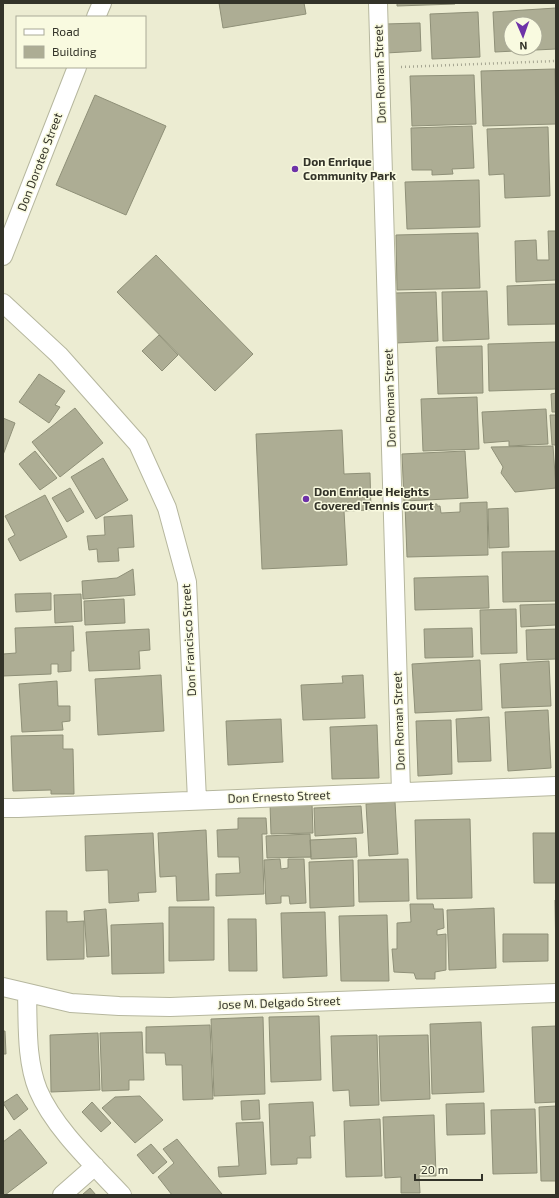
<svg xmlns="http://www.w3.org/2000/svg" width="559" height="1198" font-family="'Exo 2',sans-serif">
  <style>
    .building { fill: #adad94; stroke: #8f9078; fill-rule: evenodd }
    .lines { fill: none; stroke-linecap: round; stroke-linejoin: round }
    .minor-casing { stroke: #b6b79e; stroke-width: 20 }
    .path { stroke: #a5a591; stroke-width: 2.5; stroke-dasharray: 1 3; stroke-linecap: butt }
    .minor { stroke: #fff; stroke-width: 18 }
    .poi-dot { fill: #6e32a8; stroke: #f9fae0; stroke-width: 1.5 }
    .labels { text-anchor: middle; stroke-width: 3; stroke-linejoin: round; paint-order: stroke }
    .street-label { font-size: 12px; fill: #333329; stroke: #f9fae0 }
    .poi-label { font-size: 12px; font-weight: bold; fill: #333329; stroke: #f9fae0; text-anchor: start }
  </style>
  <rect width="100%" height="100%" fill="#ececd2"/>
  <path class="building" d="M219 3H304L306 14 223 28Z
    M397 3H455V4L397 6Z
    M556 8V49L495 52 493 12ZM511 24H535V48H511Z
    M478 12 480 57 432 59 430 14Z
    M420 23 421 51 386 53 385 24Z
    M555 69 556 124 483 126 481 71Z
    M474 75 476 124 412 126 410 76Z
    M95 95 166 126 126 215 56 185Z
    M472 126 474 168 452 169 453 174 432 175V170H412L411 128Z
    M548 127 550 196 505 198 504 174 489 175 487 129Z
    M479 180 480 227 407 229 405 182Z
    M548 231H556V280L516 282 515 241 536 240 537 260H549Z
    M478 233 480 288 397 290 396 235Z
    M156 255 253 354 215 391 117 292Z
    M556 284V324L508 325 507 286Z
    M487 291 489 339 443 341 442 292Z
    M436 292 438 341 396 343 395 293Z
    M159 335 178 355 162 371 142 351Z
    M556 342V389L489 391 488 344Z
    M482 346 483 393 438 394 436 347Z
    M39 374 65 391 55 405 60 407 49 423 19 402Z
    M556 393V412H552L551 394Z
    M477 397 479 449 423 451 421 399Z
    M75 408 103 443 60 477 32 442Z
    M546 409 548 444 509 446V441L484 443 482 412Z
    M550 415H556V445H552Z
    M3 418 15 423 3 455Z
    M342 430 344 474 370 473 371 510 344 511 347 565 262 569 256 434Z
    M553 446 556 488 515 492 501 473 503 467 491 447Z
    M35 451 57 478 40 490 19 464Z
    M465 451 468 498 404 501 402 454Z
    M103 458 128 500 96 519 71 477Z
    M70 488 84 512 67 522 52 498Z
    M45 495 67 537 20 561 8 539 15 535 5 516Z
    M487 502 488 555 407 557 405 504H437V506H440L441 513 460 512V503Z
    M508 508 509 547 489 548 488 509Z
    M132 515 134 547 118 548 119 561 98 562 97 549 89 550 87 536 105 535 104 517Z
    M556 551V601L503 602 502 552Z
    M133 569 135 595 83 599 82 581 117 578Z
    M488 576 489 608 415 610 414 578Z
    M51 593V610L16 612 15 594Z
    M81 594 82 621 55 623 54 595Z
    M124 599 125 623 85 625 84 601Z
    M556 604V625L521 627 520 605Z
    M516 609 517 653 481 654 480 610Z
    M73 626 74 651H71V671L58 672V664H51V674L3 676V654L16 653 15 628Z
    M472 628 473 657 425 658 424 629Z
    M149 629 150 650 139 651 140 669 89 671 86 632Z
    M556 629V659L527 660 526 630Z
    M480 660 482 710 415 713 412 664Z
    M549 661 551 706 502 708 500 664Z
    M161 675 164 731 98 735 95 679Z
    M363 675 365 718 303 720 301 685 343 683 342 676Z
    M57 681 58 706H70V721L62 722 63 730 22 732 19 684Z
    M548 710 551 768 508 771 505 712Z
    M489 717 491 761 458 762 456 719Z
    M281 719 283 762 228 765 226 721Z
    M451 720 452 774 418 776 416 721Z
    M377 725 379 778 332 779 330 727Z
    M63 735V749H73L74 794H51V790L13 791 11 736Z
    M395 802 398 854 369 856 366 804Z
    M312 803 313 833 271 834 270 804Z
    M361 806 363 833 315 836 314 808Z
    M238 818H266L267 834H262L264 894 216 896V874L240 873 239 857H218L217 830 238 829Z
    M470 819 472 898 417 899 415 820Z
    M206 830 209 900 177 901 176 876 160 877 158 833Z
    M153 833 156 892 138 893 139 901 109 903 108 870 86 871 85 836Z
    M533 833H556V883H534Z
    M310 834 311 857 267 858 266 836Z
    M356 838 357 857 311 859 310 840Z
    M280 859 281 869 288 868V859H304L306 903 290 904 289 896H281V903L266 904 264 860Z
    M408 859 409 901 359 902 358 860Z
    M353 860 354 906 310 908 309 862Z
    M555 900H556V959Z
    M410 904H433L434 909H443L444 928 437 930V935L446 934V970L435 972V979H416L414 973 394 972 392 949H397V923L411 922Z
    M169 907H214V960L169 961Z
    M494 908 496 968 449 970 447 910Z
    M106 909 109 956 87 957 84 911Z
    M46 911H67V922L84 921V959L47 960Z
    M325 912 327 976 283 978 281 913Z
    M387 915 389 981H341L339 916Z
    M228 919H256L257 971H229Z
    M163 923 164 973 112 974 111 925Z
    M503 934H548V961L503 962Z
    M319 1016 321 1080 271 1082 269 1017Z
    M263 1017 265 1094 214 1096 211 1019Z
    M481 1022 484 1092 432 1094 430 1024Z
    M210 1025 213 1099 183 1100 182 1065H166L165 1053H146V1027Z
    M556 1026V1102L535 1103 532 1027Z
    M3 1031H5L6 1054H3Z
    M142 1032 144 1080H129V1090L102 1091 100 1033Z
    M98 1033 100 1090 51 1092 50 1035Z
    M377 1035 379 1105 350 1106 349 1090 333 1091 331 1036Z
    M428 1035 430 1099 381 1101 379 1036Z
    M17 1094 28 1109 14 1120 3 1103Z
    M140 1096 163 1120 135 1143 102 1108 115 1097Z
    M259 1100 260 1119 242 1120 241 1101Z
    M92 1102 111 1123 101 1132 82 1112Z
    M313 1102 315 1136H310L311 1158H297V1164L271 1165 269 1104Z
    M484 1103 485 1134 447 1135 446 1104Z
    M556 1106V1181H541L539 1107Z
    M535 1109 537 1173 493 1174 491 1110Z
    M434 1115 436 1176H419L420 1193H401V1177L385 1178 383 1117Z
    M380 1119 382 1176 346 1177 344 1121Z
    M263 1122 266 1174 219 1177 218 1167 239 1166 236 1123Z
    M20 1129 47 1163 5 1195H3V1142Z
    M177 1139 222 1194 221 1195H172L158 1177 174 1163 163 1149Z
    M151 1144 167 1162 153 1174 137 1155Z
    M90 1188 96 1195H82Z"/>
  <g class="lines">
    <defs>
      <path id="minor" d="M378 3 401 792
        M96 17 102 3
        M3 256 77 67
        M3 303 59 355 138 444 167 508 187 582 197 800
        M3 808H18L556 786
        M3 987 71 1003 119 1006 170 1007 556 993
        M27 994C28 1025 26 1060 38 1090 54 1128 94 1165 122 1195
        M62 1195 95 1166"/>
    </defs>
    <use href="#minor" class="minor-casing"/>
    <path class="path" d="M401 67 556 61"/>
    <use href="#minor" class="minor"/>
  </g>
  <g class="poi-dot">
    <circle cx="295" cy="169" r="4"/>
    <circle cx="306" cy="499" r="4"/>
  </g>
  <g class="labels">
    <g class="street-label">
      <text transform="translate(380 74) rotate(-92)" y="4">Don Roman Street</text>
      <text transform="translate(40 162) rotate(-69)" y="4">Don Doroteo Street</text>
      <text transform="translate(390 398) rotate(-92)" y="4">Don Roman Street</text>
      <text transform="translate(189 640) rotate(-93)" y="4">Don Francisco Street</text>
      <text transform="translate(399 721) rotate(-92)" y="4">Don Roman Street</text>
      <text transform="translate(279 797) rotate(-2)" y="4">Don Ernesto Street</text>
      <text transform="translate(279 1003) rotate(-2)" y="4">Jose M. Delgado Street</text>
    </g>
    <g class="poi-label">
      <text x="303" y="166">Don Enrique<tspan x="303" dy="14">Community Park</tspan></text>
      <text x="314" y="496">Don Enrique Heights<tspan x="314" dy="14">Covered Tennis Court</tspan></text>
    </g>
  </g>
  <rect width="559" height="1198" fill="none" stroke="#333329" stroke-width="8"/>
  <rect x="16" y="16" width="130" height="52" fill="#f9fae0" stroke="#aaaa97"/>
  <rect x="24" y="29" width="20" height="6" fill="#ffffff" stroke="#aaaa97"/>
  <text x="52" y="36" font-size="12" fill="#333329">Road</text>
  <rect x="24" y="46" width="20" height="12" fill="#adad94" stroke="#aaaa97"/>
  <text x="52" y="56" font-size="12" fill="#333329">Building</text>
  <g transform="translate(523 36) rotate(178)"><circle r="19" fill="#f9fae0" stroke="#aaaa97"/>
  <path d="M0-3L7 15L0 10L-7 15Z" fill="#6e32a8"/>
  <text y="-6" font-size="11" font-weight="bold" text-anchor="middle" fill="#333329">N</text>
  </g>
  <path d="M415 1174v6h67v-6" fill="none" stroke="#333329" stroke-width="2"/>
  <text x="421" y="1174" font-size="12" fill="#333329" stroke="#f9fae0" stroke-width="3" paint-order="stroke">20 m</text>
</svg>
